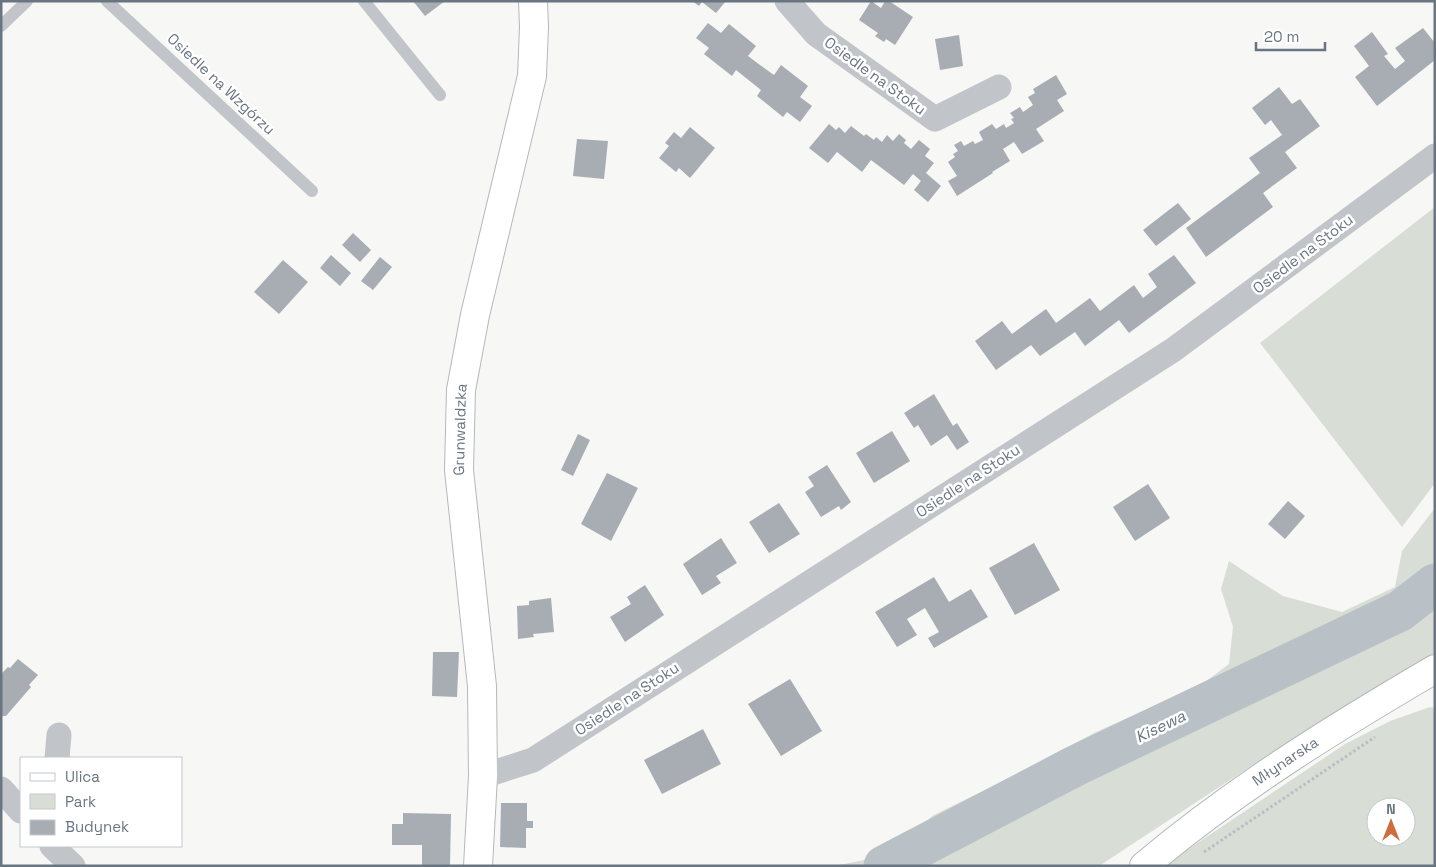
<svg xmlns="http://www.w3.org/2000/svg" width="1436" height="867" font-family="'Space Grotesk',sans-serif">
  <style>
    .green { fill: #d8ddd6; fill-rule: evenodd }
    .lines { fill: none; stroke-linecap: round; stroke-linejoin: round }
    .river { stroke: #b9c1c6; stroke-width: 41 }
    .building { fill: #a7adb3 }
    .secondary-casing { stroke: #b4b8bc; stroke-width: 30 }
    .path { stroke: #bbbdc0; stroke-width: 3; stroke-dasharray: 2.5 2.5; stroke-linecap: butt }
    .lane { stroke: #c1c4c8; stroke-width: 12 }
    .street { stroke: #c1c4c8; stroke-width: 25 }
    .secondary { stroke: #fff; stroke-width: 28 }
    .labels { text-anchor: middle; stroke-width: 5; stroke-linejoin: round; paint-order: stroke }
    .street-label { font-size: 15px; fill: #6a7582; stroke: #fff }
    .water-label { font-size: 16px; font-style: italic; fill: #66757e; stroke: #fff }
  </style>
  <rect width="100%" height="100%" fill="#f7f7f5"/>
  <path class="green" d="M1435 207V483L1402 527 1260 343Z
    M1435 508V653L1259 761 1099 866H834L874 858 910 839 932 816 1023 771 1094 733 1202 684 1229 664 1233 627 1221 589 1229 561 1256 579 1283 596 1342 612 1395 587 1402 551Z
    M1430 707 1435 708V866H1163L1345 744 1390 721ZM1376 807H1406V837H1376Z"/>
  <g class="lines">
    <path class="river" d="M884 866 1075 766 1400 611 1435 584"/>
  </g>
  <path class="building" d="M413 1H445L425 16Z
    M692 1H726L716 13 702 2 699 6Z
    M871 1 881 8 885 1H889L913 17 895 45 886 39 884 42 875 36 878 33 859 20Z
    M708 23 721 33 729 24 756 46 748 56 760 65 774 75 781 65 808 86 800 97 812 106 800 122 787 112 783 117 757 96 761 90 736 70 732 76 704 54 709 48 696 38Z
    M1423 28 1435 43V60L1377 106 1355 77 1369 66 1354 46 1372 32 1388 54 1384 56 1395 69 1405 61 1395 48Z
    M959 35 963 66 940 70 935 39Z
    M1056 75 1067 94 1057 100 1064 111 1036 129 1044 141 1022 154 1014 142 1003 149 1010 161 992 172 993 173 957 196 948 181 957 176 948 162 955 157 953 154 958 151 954 145 961 141 964 146 973 141 975 144 983 140 979 132 992 124 996 129 1004 124 1006 128 1014 123 1011 119 1014 118 1010 113 1020 107 1023 112 1033 105 1028 97 1035 93 1033 89Z
    M1279 87 1292 104 1300 99 1320 126 1285 152 1297 168 1263 193 1273 207 1206 257 1186 228 1260 173 1249 158 1282 135 1271 120 1265 125 1252 108Z
    M829 124 836 130 839 127 845 133 851 126 864 136 866 134 874 140 876 137 882 142 887 135 893 141 899 134 906 140 904 143 911 149 919 140 930 149 925 156 934 163 926 173 941 186 928 202 914 190 921 181 913 174 904 185 871 160 862 172 837 152 828 163 809 148Z
    M690 127 715 148 690 178 679 168 676 172 659 158 669 146 665 143 674 132 681 138Z
    M577 139 608 141 604 179 573 176Z
    M1178 203 1191 219 1156 246 1143 230Z
    M353 233 371 250 360 262 342 245Z
    M331 255 351 273 340 286 320 268Z
    M1174 255 1196 283 1129 333 1119 320 1085 346 1075 332 1040 356 1031 345 996 370 975 341 1002 321 1012 334 1046 309 1056 323 1090 298 1100 311 1134 285 1143 298 1157 287 1148 274Z
    M380 257 392 267 373 290 361 281Z
    M283 260 308 282 279 314 254 292Z
    M934 394 953 426 957 423 969 442 957 450 947 435 931 446 918 425 914 428 904 413Z
    M892 431 910 461 874 483 856 453Z
    M578 434 590 440 573 476 561 470Z
    M827 465 851 502 841 510 839 506 821 517 805 492 814 486 808 477Z
    M607 473 638 488 611 541 581 524Z
    M1148 484 1170 518 1135 541 1113 507Z
    M1288 501 1305 516 1285 539 1268 524Z
    M779 503 800 534 769 553 749 522Z
    M721 538 737 563 716 576 721 583 702 595 683 564Z
    M1034 543 1060 590 1015 615 989 568Z
    M934 577 949 602 971 589 988 617 934 648 928 638 939 632 925 608 907 619 917 635 897 647 875 612Z
    M645 585 664 615 625 642 610 617 631 604 627 597Z
    M551 598 554 632 533 634 534 637 518 639 517 606 529 605V601Z
    M433 652H459L457 697 432 696Z
    M18 659 38 675 29 685 31 687 6 716H1V674L8 667 10 668Z
    M790 679 822 731 781 756 748 704Z
    M703 729 721 764 662 794 644 760Z
    M501 803H527V821H533V828H526V848L500 847Z
    M403 813 451 814 450 866H422V845H392V824H403Z"/>
  <g class="lines">
    <defs>
      <g id="secondary">
        <path id="s1" d="M478 866 483 776 482 686 459 470 461 390 475 315 532 76 534 27 533 1"/>
        <path id="s2" d="M1144 866C1234 790 1334 728 1435 669"/>
      </g>
    </defs>
    <use href="#secondary" class="secondary-casing"/>
    <path class="path" d="M1204 852 1375 737"/>
    <path class="lane" d="M107 1 312 191
      M364 1 440 95
      M1 26 27 1"/>
    <path class="street" d="M787 1 816 34 935 119 999 87
      M57 758 59 735
      M483 776 533 760 1173 350 1435 156
      M1 789 21 811
      M52 846 73 866"/>
    <use href="#secondary" class="secondary"/>
  </g>
  <g class="labels">
    <g class="street-label">
      <text transform="translate(875 76) rotate(36)" y="5">Osiedle na Stoku</text>
      <text transform="translate(221 84) rotate(43)" y="5">Osiedle na Wzgórzu</text>
      <text transform="translate(1303 254) rotate(-37)" y="5">Osiedle na Stoku</text>
      <text dy="5" stroke="none"><textPath href="#s1" startOffset="438">Grunwaldzka</textPath></text>
      <text transform="translate(968 481) rotate(-33)" y="5">Osiedle na Stoku</text>
      <text transform="translate(627 699) rotate(-33)" y="5">Osiedle na Stoku</text>
      <text dy="5" stroke="none"><textPath href="#s2" startOffset="176">Młynarska</textPath></text>
    </g>
    <g class="water-label">
      <text transform="translate(1160 726) rotate(-26)" y="6">Kisewa</text>
    </g>
  </g>
  <rect width="1436" height="867" fill="none" stroke="#6a7582" stroke-width="5"/>
  <rect x="20" y="757" width="162" height="90" fill="#ffffff" stroke="#c3c8cd"/>
  <rect x="30" y="773" width="25" height="8" fill="#ffffff" stroke="#c3c8cd"/>
  <text x="65" y="782" font-size="15" fill="#6a7582">Ulica</text>
  <rect x="30" y="794" width="25" height="15" fill="#d8ddd6" stroke="#c3c8cd"/>
  <text x="65" y="807" font-size="15" fill="#6a7582">Park</text>
  <rect x="30" y="820" width="25" height="15" fill="#a7adb3" stroke="#c3c8cd"/>
  <text x="65" y="832" font-size="15" fill="#6a7582">Budynek</text>
  <g transform="translate(1391 822)"><circle r="24" fill="#ffffff" stroke="#c3c8cd"/>
  <path d="M0-4L9 19L0 12L-9 19Z" fill="#cd6e3f"/>
  <text y="-8" font-size="14" font-weight="bold" text-anchor="middle" fill="#6a7582">N</text>
  </g>
  <path d="M1256 42v8h69v-8" fill="none" stroke="#6a7582" stroke-width="2.5"/>
  <text x="1264" y="42" font-size="15" fill="#6a7582" stroke="#ffffff" stroke-width="4" paint-order="stroke">20 m</text>
</svg>
